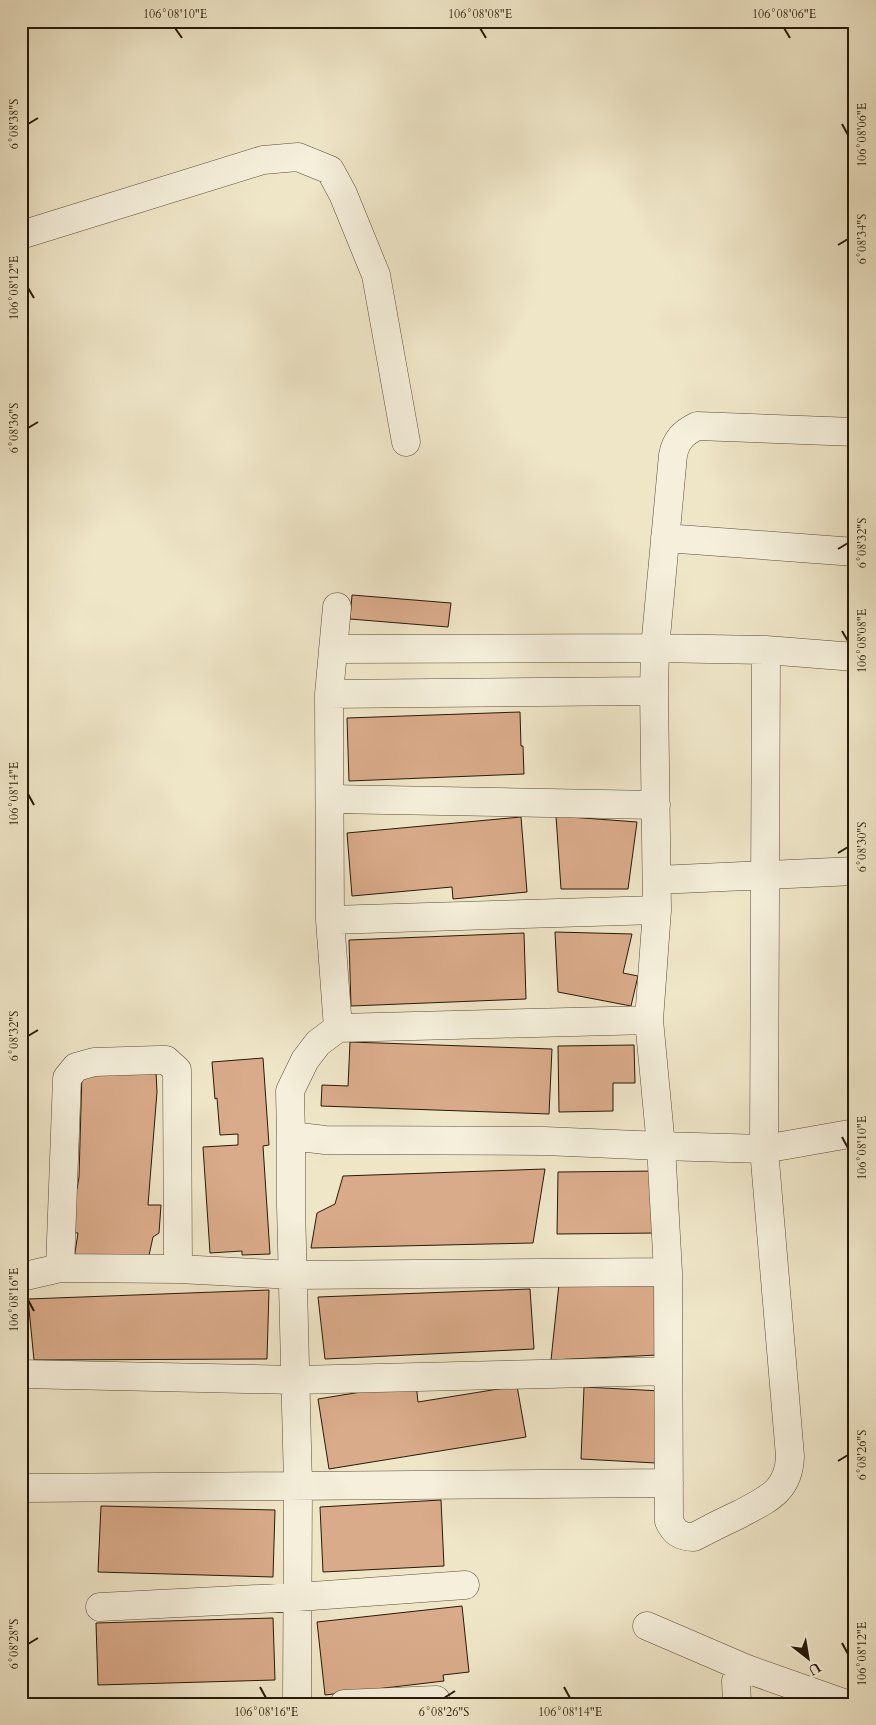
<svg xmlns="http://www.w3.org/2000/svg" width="876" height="1725" font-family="Cardo,serif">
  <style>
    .building { fill: #daab8a; stroke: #281a07 }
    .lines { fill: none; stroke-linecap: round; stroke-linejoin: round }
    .minor-casing { stroke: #5a4d37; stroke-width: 29 }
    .minor { stroke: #f5efdb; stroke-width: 28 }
    .ticks { fill: none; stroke: #281a07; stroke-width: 2 }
    .neatline { fill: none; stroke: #281a07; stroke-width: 2 }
    .ticks-label { font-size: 12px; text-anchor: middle; fill: #281a07 }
  </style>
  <rect width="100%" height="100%" fill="#efe6c8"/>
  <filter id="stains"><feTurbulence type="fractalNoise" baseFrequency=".004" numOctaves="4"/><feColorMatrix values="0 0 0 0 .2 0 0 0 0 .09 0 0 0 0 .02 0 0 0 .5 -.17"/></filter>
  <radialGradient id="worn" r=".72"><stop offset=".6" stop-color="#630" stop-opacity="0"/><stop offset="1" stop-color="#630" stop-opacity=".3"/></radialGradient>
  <path class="building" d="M352 595 451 603 448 627 350 619Z
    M520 712 521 746H523L524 774 349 781 347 718Z
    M556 816 637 822 628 889H561Z
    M521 817 527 892 453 899 452 887 352 896 347 833Z
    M555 932 632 934 623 973 638 976 631 1006 558 992Z
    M524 933 526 999 351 1006 349 940Z
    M350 1042 552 1049 549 1114 321 1106 322 1085 348 1086Z
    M634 1045 635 1083H613V1111L559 1112 558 1046Z
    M263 1058 269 1145 263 1146 270 1254 242 1255V1251L210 1253 203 1147 238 1145V1134L220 1135 217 1098 215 1099 212 1062Z
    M156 1072 157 1092 148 1205H161L159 1233 153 1237 148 1260 74 1259 78 1233 66 1232 68 1190 77 1189 79 1177 82 1073Z
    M545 1169 533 1243 311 1248 317 1213 335 1204 343 1176Z
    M658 1171V1233L557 1234 558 1172Z
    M657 1278 658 1355 551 1360 559 1284Z
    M530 1289 534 1349 325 1359 318 1297Z
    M269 1290 267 1359 34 1360 28 1299Z
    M416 1383 418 1402 517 1386 526 1437 329 1469 318 1399Z
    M584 1387 661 1391 656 1463 581 1459Z
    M441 1500 444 1566 323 1572 320 1507Z
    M101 1506 275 1510 273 1577 98 1572Z
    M462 1606 469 1672 443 1675 444 1681 325 1695 317 1622Z
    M273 1618 275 1680 98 1685 96 1623Z"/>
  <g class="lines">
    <defs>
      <path id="minor" d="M21 235 263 160 298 157 330 170 343 194 376 275 406 442
        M665 538 855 552
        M337 607 329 694 330 920 338 1028
        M333 649 655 648 673 455C676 440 683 433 697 426L855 432
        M766 650 764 1149 790 1456C789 1491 768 1499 740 1514 725 1521 709 1529 694 1537 681 1537 674 1533 669 1521L668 1272 661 1146 649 1020 657 910 654 691 655 648 766 650 855 657
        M329 694 654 691
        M330 799 656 805
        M657 880 855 871
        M330 920 657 910
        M291 1136 290 1091 305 1060 318 1043 338 1028 649 1020
        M60 1268 67 1078 76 1067 94 1062 158 1060H166L177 1070 178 1269
        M21 1277 60 1268 178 1269 294 1275 668 1272
        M21 1374 296 1380 668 1371
        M21 1486 25 1488 669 1483
        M100 1607 298 1597 465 1585
        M647 1626 747 1669 846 1704
        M297 1704 298 1485 291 1206V1136L325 1140 544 1141 661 1146 764 1149 855 1133
        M344 1704 436 1700
        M737 1704 736 1681 747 1669"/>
    </defs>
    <use href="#minor" class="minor-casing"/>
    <use href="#minor" class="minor"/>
  </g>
  <path class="ticks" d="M175 28 182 38M480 28 486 38M784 28 790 38M28 124 38 118M842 124 848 135M838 245 848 239M28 288 34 298M28 428 38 422M838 549 848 543M842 631 848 641M28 794 34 805M838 853 848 847M28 1036 38 1030M842 1137 848 1148M28 1300 34 1311M838 1461 848 1455M842 1643 848 1654M28 1644 38 1638M260 1687 266 1698M564 1687 570 1698M444 1698 455 1691"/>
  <rect width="876" height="1725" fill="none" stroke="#efe6c8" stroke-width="55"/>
  <g transform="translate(808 1658) rotate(149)" stroke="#f5efdb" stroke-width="4" paint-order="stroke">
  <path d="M0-4L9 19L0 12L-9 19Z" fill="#281a07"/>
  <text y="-8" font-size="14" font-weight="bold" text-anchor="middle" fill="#281a07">U</text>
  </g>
  <rect x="28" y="28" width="820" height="1670" class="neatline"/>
  <g class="ticks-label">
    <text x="175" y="18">106°08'10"E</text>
    <text x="480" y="18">106°08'08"E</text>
    <text x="784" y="18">106°08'06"E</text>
    <text transform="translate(14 124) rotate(-90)" y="4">6°08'38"S</text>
    <text transform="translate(862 135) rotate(-90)" y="4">106°08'06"E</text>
    <text transform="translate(862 239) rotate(-90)" y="4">6°08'34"S</text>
    <text transform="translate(14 288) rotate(-90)" y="4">106°08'12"E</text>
    <text transform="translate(14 428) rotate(-90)" y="4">6°08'36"S</text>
    <text transform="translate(862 543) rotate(-90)" y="4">6°08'32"S</text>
    <text transform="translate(862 641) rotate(-90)" y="4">106°08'08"E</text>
    <text transform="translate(14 794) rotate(-90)" y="4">106°08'14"E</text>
    <text transform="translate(862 847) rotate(-90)" y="4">6°08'30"S</text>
    <text transform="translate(14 1036) rotate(-90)" y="4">6°08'32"S</text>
    <text transform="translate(862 1148) rotate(-90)" y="4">106°08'10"E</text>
    <text transform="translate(14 1300) rotate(-90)" y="4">106°08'16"E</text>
    <text transform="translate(862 1455) rotate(-90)" y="4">6°08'26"S</text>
    <text transform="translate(14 1644) rotate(-90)" y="4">6°08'28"S</text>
    <text transform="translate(862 1654) rotate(-90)" y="4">106°08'12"E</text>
    <text x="266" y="1716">106°08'16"E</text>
    <text x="444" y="1716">6°08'26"S</text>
    <text x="570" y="1716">106°08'14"E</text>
  </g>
  <rect width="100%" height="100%" filter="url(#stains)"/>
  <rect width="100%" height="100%" fill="url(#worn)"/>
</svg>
